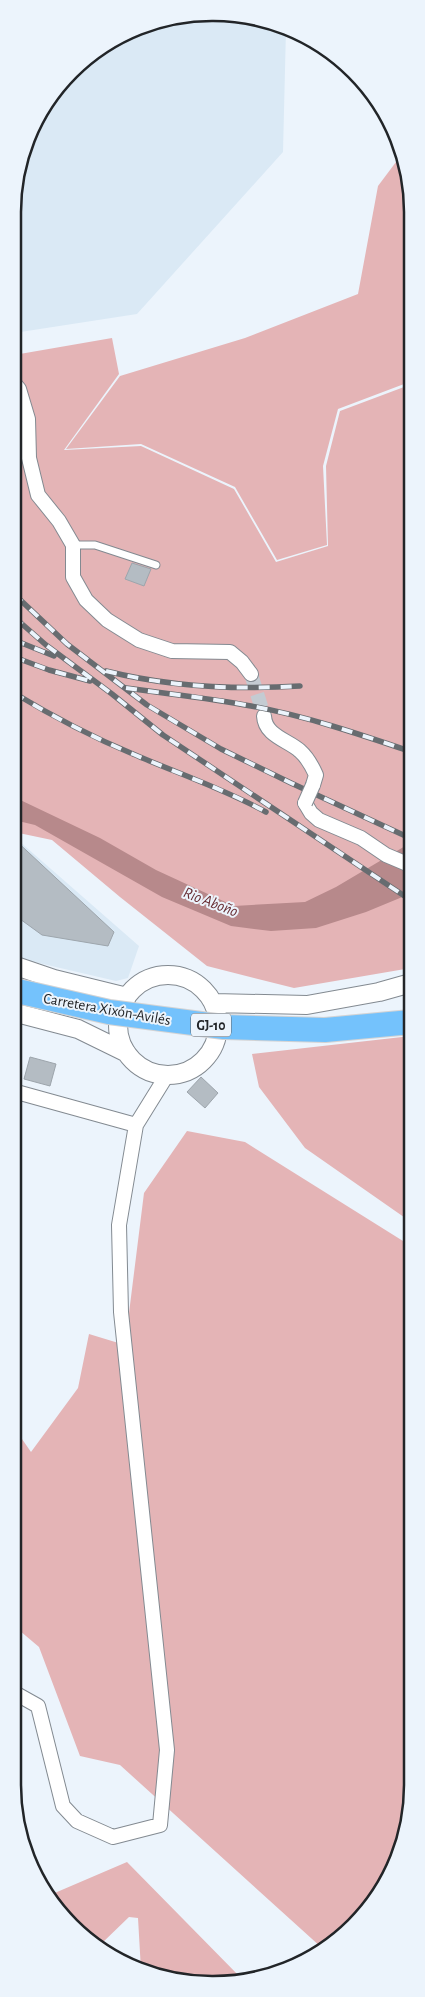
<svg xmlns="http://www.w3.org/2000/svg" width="425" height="1997" font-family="'Alegreya Sans',sans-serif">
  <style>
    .built { fill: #dae9f5 }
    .forest { fill: #e4b4b6 }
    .water { fill: #b7898b }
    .building { fill: #b4bcc3; stroke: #9da5ac }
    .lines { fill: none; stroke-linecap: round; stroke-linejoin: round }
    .minor-tunnel { stroke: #c4cbd2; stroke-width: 14; stroke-dasharray: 14 7; stroke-linecap: butt }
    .service-casing { stroke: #838a91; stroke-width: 9 }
    .minor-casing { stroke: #838a91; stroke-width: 16 }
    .tertiary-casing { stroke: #838a91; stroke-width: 20 }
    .service { stroke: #fff; stroke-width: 7 }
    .minor { stroke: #fff; stroke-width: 14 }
    .tertiary { stroke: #fff; stroke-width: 18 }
    .rail-casing { stroke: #676c70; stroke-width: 5.5 }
    .rail { stroke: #ecf4fc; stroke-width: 4; stroke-dasharray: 11; stroke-linecap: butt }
    .minor-bridge-casing { stroke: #838a91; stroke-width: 16; stroke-linecap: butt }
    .trunk-bridge-casing { stroke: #d3d3d4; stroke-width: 26; stroke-linecap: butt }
    .minor-bridge { stroke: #fff; stroke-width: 14 }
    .trunk-bridge { stroke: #74c2fc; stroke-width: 24 }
    .labels { text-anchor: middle; stroke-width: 4; stroke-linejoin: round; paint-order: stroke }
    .shield { fill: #ecf4fc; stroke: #5f6368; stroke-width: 1 }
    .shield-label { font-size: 14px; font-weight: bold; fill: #222528 }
    .street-label { font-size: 15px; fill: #222528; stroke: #ecf4fc }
    .water-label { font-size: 16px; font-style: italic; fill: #662b31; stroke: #ecf4fc }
    .rim { fill: none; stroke: #222528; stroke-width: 2.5 }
  </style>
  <rect width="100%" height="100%" fill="#ecf4fc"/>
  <path class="built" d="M238 14 286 29 283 152 137 314 14 333V187L39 113 91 54 160 19Z
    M13 840 19 841 139 946 128 978 116 981 13 957Z"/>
  <path class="forest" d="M402 154 412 199V381L338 409 323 466 327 545 277 560 235 487 141 444 66 449 120 376 245 338 358 294 378 186Z
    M112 338 119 374 64 450 141 446 234 489 276 562 328 546 326 466 340 411 412 384 411 968 294 988 207 966 120 897 52 840 14 832V355Z
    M411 1036V1222L305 1148 259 1087 252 1054Z
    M187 1131 245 1142 411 1246V1810L392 1873 344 1935 322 1948 120 1765 80 1756 39 1647 13 1625V1426L31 1452 78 1388 89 1334 125 1345 144 1193Z
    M127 1862 242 1979 200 1984 141 1970 138 1918 129 1917 100 1945 71 1926 50 1895Z"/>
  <path class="water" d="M14 797 100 838 156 870 234 906 305 902 336 887 412 842V893L366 912 316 928 271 931 231 926 162 897 35 825 14 820Z"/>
  <path class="building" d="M132 563 151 569 144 586 125 579Z
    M13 838 114 932 108 946 42 935 20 919 13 917Z
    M30 1057 56 1064 50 1086 24 1079Z
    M201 1077 218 1093 205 1108 187 1092Z"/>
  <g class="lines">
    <path class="minor-tunnel" d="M251 674 264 716"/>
    <defs>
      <path id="service" d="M73 545H95L156 565"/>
      <path id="minor" d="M14 383 19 389 28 419 29 458 38 495 59 521 73 545V577L86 600 107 620 139 640 172 651 230 652 242 662 251 674
        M264 716C265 736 288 740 300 751 308 758 312 766 316 775L313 785
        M305 803 311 813 319 820 361 838 386 855 412 866
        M13 1091 136 1125
        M13 1692 38 1706 63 1806 77 1821 113 1837 160 1825 167 1750 121 1312 119 1225 136 1125 167 1075"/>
      <path id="tertiary" d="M13 965 54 979 127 997
        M118 1025a50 50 0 1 1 100 0a50 50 0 1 1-100 0Z
        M214 1003 307 1005 379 992 411 983
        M13 1012 78 1029 127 1053"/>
    </defs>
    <use href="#service" class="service-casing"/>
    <use href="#minor" class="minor-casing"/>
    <use href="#tertiary" class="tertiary-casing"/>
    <use href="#service" class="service"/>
    <use href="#minor" class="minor"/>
    <use href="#tertiary" class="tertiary"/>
    <defs>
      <path id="rail" d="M14 594 67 644 147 705 221 749 291 783 412 839
        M14 617 46 645 112 694 163 735 412 901
        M14 640 54 656
        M14 657 49 670 90 681
        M106 671C170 687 235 690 300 686
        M126 688C168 694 210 698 251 706 306 716 359 734 412 752
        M14 693C52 716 92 737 133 754 177 773 224 789 266 812"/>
    </defs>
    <use href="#rail" class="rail-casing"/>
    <use href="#rail" class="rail"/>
    <defs>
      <path id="minor-bridge" d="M305 803 313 785"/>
      <path id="trunk-bridge" d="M13 990 109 1012 224 1027 325 1030 411 1022"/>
    </defs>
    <use href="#minor-bridge" class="minor-bridge-casing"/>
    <use href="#trunk-bridge" class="trunk-bridge-casing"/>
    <use href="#minor-bridge" class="minor-bridge"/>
    <use href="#trunk-bridge" class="trunk-bridge"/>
  </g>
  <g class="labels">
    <rect class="shield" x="191" y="1013.5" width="40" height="23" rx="4"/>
    <g class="shield-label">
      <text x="211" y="1030">GJ-10</text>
    </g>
    <g class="street-label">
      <text transform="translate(107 1009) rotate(10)" y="5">Carretera Xixón-Avilés</text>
    </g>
    <g class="water-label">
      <text transform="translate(211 901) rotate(21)" y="6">Rio Aboño</text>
    </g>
  </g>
  <path d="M0 0H425V1997H0ZM212 21H213A191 191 0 0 1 404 212V1785A191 191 0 0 1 213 1976H212A191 191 0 0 1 21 1785V212A191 191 0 0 1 212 21Z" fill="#ecf4fc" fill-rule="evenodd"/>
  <path class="rim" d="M212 21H213A191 191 0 0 1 404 212V1785A191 191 0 0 1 213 1976H212A191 191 0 0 1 21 1785V212A191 191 0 0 1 212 21Z"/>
</svg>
